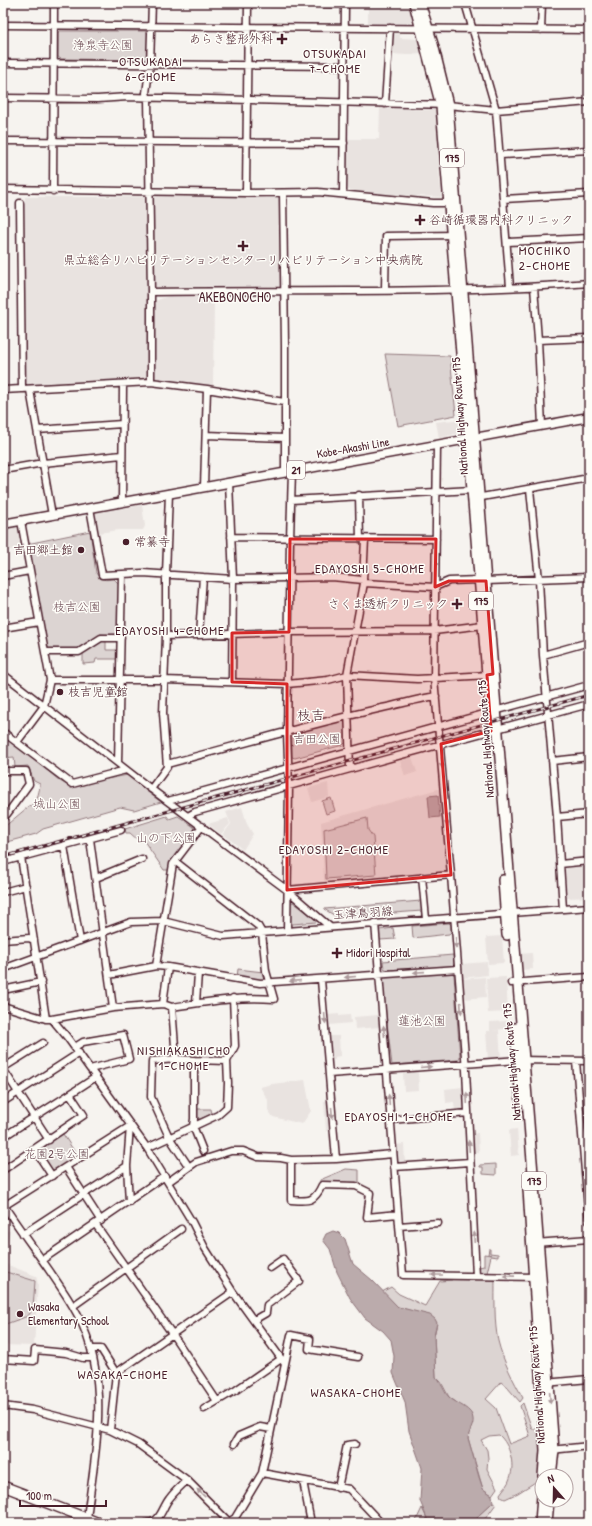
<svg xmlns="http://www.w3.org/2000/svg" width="592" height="1526" font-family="'Patrick Hand','Klee One',sans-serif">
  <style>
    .built { fill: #e9e3e0 }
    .green { fill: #dcd4d2; stroke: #937a7e }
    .water { fill: #bbabac; stroke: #8e7378 }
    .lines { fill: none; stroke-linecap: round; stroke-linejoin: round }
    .minor-casing { stroke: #4a1f2b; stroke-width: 9 }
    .major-casing { stroke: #4a1f2b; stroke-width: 11 }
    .highway-casing { stroke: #4a1f2b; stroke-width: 12 }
    .minor { stroke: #fdfcf7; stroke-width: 6 }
    .major { stroke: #fdfcf7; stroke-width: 8 }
    .highway { stroke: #fdfcf7; stroke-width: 9 }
    .rail-casing { stroke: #4a1f2b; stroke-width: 3 }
    .rail { stroke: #fdfcf7; stroke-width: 1.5; stroke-dasharray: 4.5; stroke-linecap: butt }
    .oneway { fill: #ac999b }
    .marked { fill: #d62828; fill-opacity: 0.2; stroke: #d62828; stroke-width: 3; stroke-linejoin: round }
    .poi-dot { fill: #4a1f2b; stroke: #fdfcf7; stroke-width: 1.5 }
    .labels { text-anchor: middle; stroke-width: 3; stroke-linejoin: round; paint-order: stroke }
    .shield { fill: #fdfcf7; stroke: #806168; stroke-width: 1 }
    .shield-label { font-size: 11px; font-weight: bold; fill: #4a1f2b }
    .poi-label { font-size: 12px; fill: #4a1f2b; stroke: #fdfcf7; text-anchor: start }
    .park-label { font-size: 12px; fill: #6e4c55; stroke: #fdfcf7 }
    .street-label { font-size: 12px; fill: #4a1f2b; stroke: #fdfcf7 }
    .neighbourhood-label { font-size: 13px; letter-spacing: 1px; fill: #4a1f2b; stroke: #fdfcf7 }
    .quarter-label { font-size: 14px; fill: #4a1f2b; stroke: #fdfcf7 }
  </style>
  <rect width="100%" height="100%" fill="#f6f3ef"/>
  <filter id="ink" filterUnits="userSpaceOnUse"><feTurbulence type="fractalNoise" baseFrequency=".025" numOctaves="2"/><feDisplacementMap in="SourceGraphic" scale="8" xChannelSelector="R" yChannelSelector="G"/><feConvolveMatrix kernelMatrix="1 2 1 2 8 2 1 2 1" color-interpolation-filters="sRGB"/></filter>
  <g filter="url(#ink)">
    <path class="built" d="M368 3H408L413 19 410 24 368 23Z
      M400 33V38L419 39 422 54 407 55 390 54 392 34Z
      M380 108 438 110 440 149 439 173 442 197 382 195 349 190 347 187V139H379Z
      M153 196 281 197 280 286 155 288Z
      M25 197H146L149 375 146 378 30 386 25 384 23 285Z
      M169 296 214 297 213 387 156 382 154 379 155 301Z
      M462 419V428L460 433 439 438 436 422Z
      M142 505 145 526 143 530H119L98 533 94 513Z
      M16 527 19 529 22 548 3 551V530Z
      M412 757 417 772 405 776 400 761Z
      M328 783 329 797 312 802 308 788Z
      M438 789 441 791 446 870 444 872 324 881 321 822Z
      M242 807 247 824 234 840 247 824 253 834 243 850 223 834 231 824 226 812Z
      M228 818 230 824 221 834 208 824Z
      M589 865V897L567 898 565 869 567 867Z
      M502 936 504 963 488 964 486 937Z
      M532 953 533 969 520 970 519 954Z
      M487 962 488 975 462 978 460 964Z
      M485 977 486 997 463 999 462 979Z
      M506 977 508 1012 488 1013 486 978Z
      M339 1014V1016L350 1015 351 1023 329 1025 328 1015Z
      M379 1015 380 1027 355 1029 354 1017Z
      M509 1021V1028L491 1031 499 1030 501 1059 488 1060 486 1031H490V1022Z
      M329 1036H339L340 1056 335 1057V1060H330Z
      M418 1072 419 1090 404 1091 403 1073Z
      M305 1080 311 1111 302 1124 273 1117 268 1110V1100L260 1087 272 1084Z
      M463 1087 465 1108 463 1110 455 1111 454 1102 446 1103 445 1089Z
      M324 1101H328L331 1131H326Z
      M517 1129 519 1155 511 1156 509 1130Z
      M478 1133 479 1153H473L472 1134Z
      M404 1144 405 1164H399L396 1162 395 1145Z
      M3 1230 10 1231 3 1261Z
      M3 1263 36 1276 38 1284 34 1346 3 1345Z"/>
    <path class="green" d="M60 31H145L148 33V58L146 60 61 59 58 57V32Z
      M385 354 450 356 456 415 398 426Z
      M90 531 96 573C101 581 105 580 114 579L119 584 118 630 116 635 100 634V640H106V650H118V659H96L95 663 83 664V650L49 649 46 647 27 544Z
      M342 719 345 721 346 742 343 745 295 758 292 757V734L294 732Z
      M3 734 60 781 70 787 79 786 101 780 128 775 145 790 161 802 134 810 120 807 43 829 36 834 3 843V828L28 807C37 803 39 794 40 784L34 781 28 766 15 767 14 757 3 758Z
      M331 798 335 811 326 814 322 801Z
      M167 816 169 819 178 816 194 827 196 831 176 858 172 861 171 870H164L144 841H139L130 833H126L125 829Z
      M367 818 368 830 373 837 376 875 326 879 324 829Z
      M421 901 422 911 337 917 324 909Z
      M293 902 316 919V922L293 924 290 923 289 903Z
      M449 923 451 925V932L449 934 413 938 412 926Z
      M393 928 395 939 380 940 379 930Z
      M453 955 454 964 452 966 387 970 384 968 383 961Z
      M238 969 263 972 264 980 237 977Z
      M451 972 454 975 460 1057 458 1060 392 1065 382 980 386 976Z
      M196 1109H211L212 1114 200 1119 196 1117Z
      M63 1134 78 1157 53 1173 38 1151Z
      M496 1164V1175L483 1174V1167H480V1165Z
      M346 1169 359 1170V1183L320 1182V1180Z
      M489 1249H490V1253L498 1254V1257L491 1256 487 1273 483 1274 479 1271V1267L484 1266V1254L491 1255 488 1254Z
      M3 1271 35 1281 33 1309 28 1316 3 1325Z
      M495 1278C495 1298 494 1322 498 1341 503 1361 513 1380 523 1398L520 1402 507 1387 501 1382 486 1399 496 1408 509 1444 530 1436 520 1406 523 1403 532 1429H540V1479L518 1493 505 1499 501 1497 500 1494C504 1488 508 1485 510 1478 515 1464 510 1445 499 1435L489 1436 481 1440 487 1450 488 1458 487 1469 497 1488 492 1495 483 1489 468 1438 469 1431 472 1425 456 1402 449 1397 441 1382 436 1377 434 1336 437 1323 412 1311 398 1307 382 1292 391 1287 399 1294 425 1306 440 1281 452 1280V1279Z
      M493 1502 496 1504 482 1523H474L479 1515Z
      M422 1508 429 1523H415Z"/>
    <path class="water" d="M438 795 440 817 430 818 428 796Z
      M333 1231 339 1233 345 1239 353 1264 372 1280 398 1307 430 1315 435 1319 437 1323 434 1336 436 1377C442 1383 444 1393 450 1398 457 1404 473 1409 473 1419 474 1425 469 1431 468 1438L479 1477 483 1489 492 1495 493 1502 479 1515 474 1523H429L420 1501 422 1468 409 1431 405 1402 393 1373 394 1356 391 1340 383 1331 365 1318 350 1298 337 1272 330 1249 323 1240 326 1234Z"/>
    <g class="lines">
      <defs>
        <path id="minor" d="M271 3 345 4
          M465 3 496 110 510 287
          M3 25 589 30
          M541 30 542 3
          M3 63 344 66
          M3 98 98 99 128 97 448 105 496 110 589 102
          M385 104 390 28
          M3 141 344 143
          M501 155 589 150
          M3 189 246 193 318 192 433 203H451
          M53 191 54 3
          M246 193 248 3
          M283 193 285 346V472
          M343 194 345 3
          M504 199 589 194
          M20 203 22 389
          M508 242 589 238
          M534 287 538 340 542 426
          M385 290 386 236 455 235
          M151 292C297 290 444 294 589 283
          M538 340 589 338
          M151 382V292L148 98 146 93 150 64 152 3
          M3 390 151 382 207 389 284 402
          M30 390 52 515
          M37 430 122 424
          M206 435 285 438
          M437 446 434 678 451 875 466 1070 476 1276
          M3 470 43 463 122 455
          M229 482 233 579 232 682
          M204 487 207 389
          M530 489 539 580 543 655 557 817 563 909
          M359 495 360 539
          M476 498 589 478
          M291 500 472 490
          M122 502 123 384
          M90 508 102 575 143 573 233 579 332 577 363 580 364 583 435 587 449 581 479 580 486 581 589 577
          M231 537 436 539
          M3 576 29 571
          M363 580 365 539
          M3 628 39 622
          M199 635 203 577
          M166 636 289 632 434 631 483 625
          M45 652H79L101 638H121
          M543 655 589 642
          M3 674 151 789 287 890 330 927
          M50 680H164L287 684 328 680 347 675 417 679 489 675
          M3 732 72 784 126 770
          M17 742 44 706 50 680 21 521
          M552 761 589 757
          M118 763 122 575
          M167 764C239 745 310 724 382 708 401 704 417 699 436 696
          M350 769 347 675 364 583
          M3 771H26L29 784 7 814 3 818
          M151 789 167 767 163 713 166 636V574L169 493
          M168 801 589 685
          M188 816 195 812 350 769 589 704
          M557 817 589 814
          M90 839 113 1008
          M64 846 80 941
          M21 857 46 1019
          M3 862 121 830
          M560 864 589 861
          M422 877 426 919
          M96 878 142 859
          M287 890 451 875
          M3 892 26 886
          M375 923 403 1275 537 1277
          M287 931 289 786 287 732 290 539 292 471
          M3 940 29 938 34 940
          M168 967 260 983 458 969
          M3 969 131 922 163 921 223 936 589 907
          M109 975 156 966
          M321 980 336 1159
          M511 983 589 977
          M3 990 41 982
          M196 1003 198 973
          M163 1004 168 967 156 966 173 864 202 826
          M3 1006 46 1019H52L113 1008 163 1004 172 1007C206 1002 239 996 274 999L266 971 262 933 258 926 176 862
          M172 1007 176 1059
          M52 1019 67 1037 147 1148 192 1222 205 1248 233 1292 285 1364 262 1473 235 1518 227 1523
          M75 1047 83 1042 123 1035 129 1059 90 1069
          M194 1060 227 1061
          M576 1061 589 1221
          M3 1068 43 1043
          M3 1069 49 1140
          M329 1074 517 1060 589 1061
          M3 1102 79 1053
          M391 1120 468 1113
          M3 1137 70 1094
          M147 1148 218 1115 227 1107 228 1083 227 1061 235 1046 233 998
          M35 1150 52 1176
          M291 1160V1200C308 1201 314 1203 322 1185L356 1186 370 1193 367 1217 398 1214
          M66 1167 101 1221
          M189 1167 169 1137 151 1097 152 1061 176 1059 194 1060V1119L193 1126 203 1151
          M394 1167 470 1162
          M3 1170 84 1115 70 1094 96 1077
          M168 1182 196 1162 231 1151H243L258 1157 281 1158 291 1160 336 1159 393 1154
          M129 1202 127 1166 130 1126
          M3 1204C25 1238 51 1270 72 1305 113 1372 96 1445 87 1518L85 1523
          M4 1206 130 1126
          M96 1225 173 1335 217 1401
          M399 1226 438 1223
          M23 1234 127 1166
          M535 1243 589 1239
          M42 1260 165 1176
          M73 1306 181 1229
          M254 1320 266 1313 267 1305 299 1281 283 1259 270 1268
          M91 1349H101L116 1373 233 1292
          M3 1359 34 1361 35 1350 66 1353 83 1358H93
          M285 1364 291 1335 310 1339 309 1349 358 1357
          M545 1383 589 1379
          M3 1406 33 1410 110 1430 138 1444 187 1480 230 1523
          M204 1409 236 1390 281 1359
          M110 1430 116 1373
          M234 1444 239 1436 260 1427 271 1429
          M551 1450 589 1446
          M262 1473 349 1489 381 1523
          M303 1481 311 1523
          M338 1488 347 1445 355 1444
          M147 1523C161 1522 162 1508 169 1499 174 1492 181 1486 187 1480"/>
        <path id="major" d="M3 524 589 417"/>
        <path id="highway" d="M414 3 441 106 490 712
          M420 3 433 44 448 105 536 1211 554 1450 551 1476
          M503 880 507 935
          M515 1028 521 1101
          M528 1189 545 1450 543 1476
          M3 1486 99 1523
          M540 1523 542 1495
          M547 1523 549 1500"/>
      </defs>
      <use href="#minor" class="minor-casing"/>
      <use href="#major" class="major-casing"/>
      <use href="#highway" class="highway-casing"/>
      <use href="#minor" class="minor"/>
      <use href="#major" class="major"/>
      <use href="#highway" class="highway"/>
      <defs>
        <path id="rail" d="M3 857 589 695"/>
      </defs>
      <use href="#rail" class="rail-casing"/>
      <use href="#rail" class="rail"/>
    </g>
    <defs><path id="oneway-solid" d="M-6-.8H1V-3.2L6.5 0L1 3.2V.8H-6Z"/></defs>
    <g class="oneway">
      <use href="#oneway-solid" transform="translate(442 763) rotate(86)"/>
      <use href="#oneway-solid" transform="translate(447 821) rotate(85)"/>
      <use href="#oneway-solid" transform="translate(399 880) rotate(175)"/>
      <use href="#oneway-solid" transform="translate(456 943) rotate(86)"/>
      <use href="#oneway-solid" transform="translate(419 972) rotate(176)"/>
      <use href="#oneway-solid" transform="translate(350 977) rotate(175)"/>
      <use href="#oneway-solid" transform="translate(295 981) rotate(176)"/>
      <use href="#oneway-solid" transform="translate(461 1008) rotate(86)"/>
      <use href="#oneway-solid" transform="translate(325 1018) rotate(85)"/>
      <use href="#oneway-solid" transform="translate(384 1031) rotate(-95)"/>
      <use href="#oneway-solid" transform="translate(426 1067) rotate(-5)"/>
      <use href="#oneway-solid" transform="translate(467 1098) rotate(-93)"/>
      <use href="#oneway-solid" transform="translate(389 1100) rotate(-94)"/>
      <use href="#oneway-solid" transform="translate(332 1113) rotate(85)"/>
      <use href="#oneway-solid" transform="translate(469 1146) rotate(-93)"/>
      <use href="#oneway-solid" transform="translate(474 1237) rotate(-93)"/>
      <use href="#oneway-solid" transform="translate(437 1275) rotate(-180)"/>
      <use href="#oneway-solid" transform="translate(509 1276) rotate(-179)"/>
      <use href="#oneway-solid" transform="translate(550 1398) rotate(86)"/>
      <use href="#oneway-solid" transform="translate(201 1493) rotate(-136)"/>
    </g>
  </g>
  <path class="marked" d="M290 539H436L435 587 449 581H486L493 674 487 675 491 731 441 744 451 875 287 890V684L232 682V633L289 632Z"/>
  <g class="poi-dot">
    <path d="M280 33h4v4h4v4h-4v4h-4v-4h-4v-4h4z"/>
    <path d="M418 214h4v4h4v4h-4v4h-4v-4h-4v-4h4z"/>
    <path d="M241 240h4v4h4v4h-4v4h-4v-4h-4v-4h4z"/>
    <circle cx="126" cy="542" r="4"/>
    <circle cx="81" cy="550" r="4"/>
    <path d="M455 598h4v4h4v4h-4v4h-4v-4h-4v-4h4z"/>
    <circle cx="60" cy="692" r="4"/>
    <path d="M335 947h4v4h4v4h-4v4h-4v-4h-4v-4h4z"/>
    <circle cx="20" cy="1314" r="4"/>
  </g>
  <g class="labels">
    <g class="shield">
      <rect x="440" y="149" width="24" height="18" rx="3"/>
      <rect x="287" y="461" width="18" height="18" rx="3"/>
      <rect x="469" y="592" width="24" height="18" rx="3"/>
      <rect x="522" y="1172" width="24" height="18" rx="3"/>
    </g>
    <g class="shield-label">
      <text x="452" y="162">175</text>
      <text x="296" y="474">21</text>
      <text x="481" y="605">175</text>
      <text x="534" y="1185">175</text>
    </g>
    <g class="poi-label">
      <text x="273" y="43" text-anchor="end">あらき整形外科</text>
      <text x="429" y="224">谷崎循環器内科クリニック</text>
      <text x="243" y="264" text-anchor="middle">県立総合リハビリテーションセンターリハビリテーション中央病院</text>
      <text x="134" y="546">常纂寺</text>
      <text x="73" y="554" text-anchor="end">吉田郷土館</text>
      <text x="448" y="608" text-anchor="end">さくま透析クリニック</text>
      <text x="68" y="696">枝吉児童館</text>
      <text x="346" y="957">Midori Hospital</text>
      <text x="28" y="1311">Wasaka<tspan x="28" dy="14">Elementary School</tspan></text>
    </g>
    <g class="park-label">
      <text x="103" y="49">浄泉寺公園</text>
      <text x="77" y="611">枝吉公園</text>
      <text x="317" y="743">吉田公園</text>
      <text x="57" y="808">城山公園</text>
      <text x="166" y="842">山の下公園</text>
      <text x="422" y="1025">蓮池公園</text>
      <text x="57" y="1158">花園2号公園</text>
    </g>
    <g class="street-label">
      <text transform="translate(460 416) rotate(-94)" y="4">National Highway Route 175</text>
      <text transform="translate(353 448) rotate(-10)" y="4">Kobe-Akashi Line</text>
      <text transform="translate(486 739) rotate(-94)" y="4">National Highway Route 175</text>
      <text transform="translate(363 913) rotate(-4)" y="4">玉津鳥羽線</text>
      <text transform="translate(512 1062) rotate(-95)" y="4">National Highway Route 175</text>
      <text transform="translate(537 1385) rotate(-94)" y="4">National Highway Route 175</text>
    </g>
    <g class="neighbourhood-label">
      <text x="335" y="58">OTSUKADAI<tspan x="335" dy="15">7-CHOME</tspan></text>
      <text x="151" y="66">OTSUKADAI<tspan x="151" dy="15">6-CHOME</tspan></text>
      <text x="545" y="255">MOCHIKO<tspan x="545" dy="15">2-CHOME</tspan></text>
      <text x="370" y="573">EDAYOSHI 5-CHOME</text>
      <text x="170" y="635">EDAYOSHI 4-CHOME</text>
      <text x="334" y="854">EDAYOSHI 2-CHOME</text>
      <text x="184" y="1055">NISHIAKASHICHO<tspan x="184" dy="15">1-CHOME</tspan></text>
      <text x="399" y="1121">EDAYOSHI 1-CHOME</text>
      <text x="123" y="1379">WASAKA-CHOME</text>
      <text x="356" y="1397">WASAKA-CHOME</text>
    </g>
    <g class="quarter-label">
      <text x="235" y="302">AKEBONOCHO</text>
      <text x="311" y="720">枝吉</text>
    </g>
  </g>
  <rect width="592" height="1526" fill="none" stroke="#fdfcf7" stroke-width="16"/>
  <rect x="8" y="8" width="576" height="1510" fill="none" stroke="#4a1f2b" stroke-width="1.5" filter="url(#ink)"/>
  <g transform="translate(554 1488) rotate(340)"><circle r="19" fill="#fdfcf7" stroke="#b5a4a5"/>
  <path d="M0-3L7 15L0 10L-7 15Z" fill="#4a1f2b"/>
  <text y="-6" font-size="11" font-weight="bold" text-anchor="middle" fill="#4a1f2b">N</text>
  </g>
  <path d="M20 1500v6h86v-6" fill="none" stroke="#4a1f2b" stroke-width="2"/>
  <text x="26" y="1500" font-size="12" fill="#4a1f2b" stroke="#fdfcf7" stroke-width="3" paint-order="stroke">100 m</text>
</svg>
